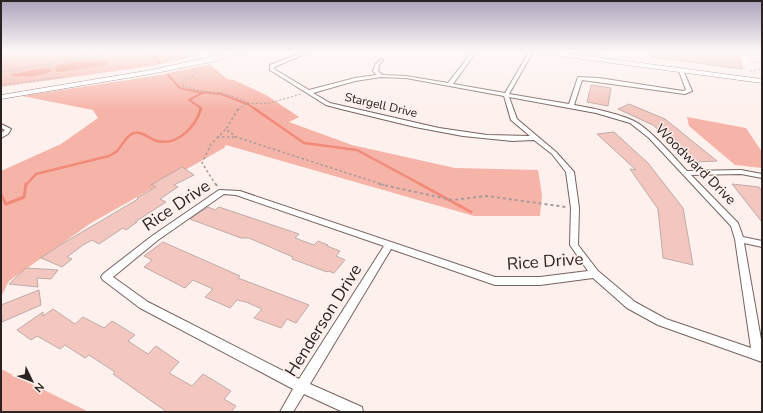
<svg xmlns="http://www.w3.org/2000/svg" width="763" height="413" font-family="'Nunito Sans',sans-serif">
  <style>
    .green { fill: #f6b4a8 }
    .water { fill: #f18a79 }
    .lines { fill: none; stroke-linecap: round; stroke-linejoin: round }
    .stream-far2 { stroke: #f18a79; stroke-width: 2 }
    .stream-far1 { stroke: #f18a79; stroke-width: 2.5 }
    .stream { stroke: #f18a79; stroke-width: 3 }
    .building { fill: #f3c7bf; stroke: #bfaba8 }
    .lane-casing { stroke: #766460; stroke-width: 3.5 }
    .street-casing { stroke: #766460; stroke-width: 2 }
    .secondary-casing { stroke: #766460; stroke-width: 1 }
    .path-far2 { stroke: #a79c9a; stroke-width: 1; stroke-dasharray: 2 2; stroke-linecap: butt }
    .path-far1 { stroke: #a79c9a; stroke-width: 1.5; stroke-dasharray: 2.5 2.5; stroke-linecap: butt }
    .path { stroke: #a79c9a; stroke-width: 2; stroke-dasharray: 3 3; stroke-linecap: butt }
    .lane { stroke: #fff; stroke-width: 2.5 }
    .street { fill: #fff; fill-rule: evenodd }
    .secondary { fill: #fff; fill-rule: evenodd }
    .labels { text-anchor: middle; stroke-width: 3; stroke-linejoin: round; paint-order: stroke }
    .far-street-label { font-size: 12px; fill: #2b2322; stroke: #fdf0ed }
    .street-label { font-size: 14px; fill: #2b2322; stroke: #fdf0ed }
    .near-street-label { font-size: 17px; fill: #2b2322; stroke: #fdf0ed }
  </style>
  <rect width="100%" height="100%" fill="#fdf0ed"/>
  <path class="green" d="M1 52H172L195 56 152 66 1 87Z
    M210 64 227 79 234 80 266 95 299 117 289 122 352 145 455 168 538 170 542 195 540 216H474L226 145 224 148 91 223 9 281 1 297V171L61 144 98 118 93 110 22 96 160 75Z
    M687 117 746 128 762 152V168L735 165 689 126Z
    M1 369 89 412H1Z"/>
  <path class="water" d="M107 61 106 65 59 72 55 71 56 66C72 60 90 63 107 61Z
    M43 68 51 69 52 71C39 77 25 77 11 76L13 74Z"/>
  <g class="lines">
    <path class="stream-far2" d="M97 52H101
      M151 52 159 63
      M168 75 180 88 198 92 221 94 247 104 257 110
      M200 110 201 108 189 100 202 93"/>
    <path class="stream-far1" d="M255 109 304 143 357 150 422 185
      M26 185 36 174 109 156C112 154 115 153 117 151 123 145 125 136 134 133 143 131 149 139 157 141 178 146 195 127 201 109"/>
    <path class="stream" d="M420 184 471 212
      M1 195 6 204 24 197 26 184"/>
  </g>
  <path class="building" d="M652 52H737L742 62 739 61 743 69 651 57Z
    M591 85 611 88 608 106 587 102Z
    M629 104 665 119 717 161 695 162 653 125 618 109Z
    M614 132 648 163 683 208 693 265 663 258 658 209 630 169 636 170 597 134Z
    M182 167 194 175 174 185 178 187 160 199 166 202 135 222H137L126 230 123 228 99 244 92 240 83 245 67 257 72 259 62 267 41 258 60 245 138 199 137 198 156 187 151 185Z
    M732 184 759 187 762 191V222Z
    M208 207 215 210 219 207 299 234 295 238 314 245 318 241 328 245 327 246 340 251 336 256 345 260 334 273 328 271 327 272 292 259 293 257 249 238H241L190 219Z
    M163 242 240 276 238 278 309 305 296 323 287 319 281 328 254 318 262 309 246 302 237 300 230 308 219 303 205 297 213 289 193 280 185 288 144 267 152 260 144 256Z
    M26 268 58 270 51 279 37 278 38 287 9 284Z
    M39 290 41 305 2 322 1 305Z
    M53 309 75 324 83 317 104 328 112 321 135 335 128 341 148 354 156 346 179 362 169 373 192 386 203 374 231 391 224 399 236 406 231 412H167L113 374 115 372 89 355 85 358 65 345 60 349 37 336 31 340 17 330 43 312V316Z"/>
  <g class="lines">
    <defs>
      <path id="lane" d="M596 59 599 52"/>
      <path id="street" d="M304 52H310L274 67V69L309 90 355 78 377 75 373 71 375 65 381 59 383 60 379 65 378 71 382 75 406 76 448 83 472 52H476L453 84 505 93 529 52H533L509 94 569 104 578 77 599 78 683 91 686 90 679 71 683 70 692 91 685 94 582 80 574 105C592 108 617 113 634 121 650 129 674 157 687 171L741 170 762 174V178L741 174 691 175 738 223 743 237 762 241V247L744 243 762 345V362L658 325 627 308 593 278 540 285H495L391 249 310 384 362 407 363 412H343L304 394 293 412H280L293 389 140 308 103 280 101 277 103 274 152 236 219 190 240 191 495 277H540L588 271 570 245 571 208 566 172 552 154 534 140 512 141 463 136 415 127 341 109 326 105 270 70V65ZM381 77 406 78 504 96 511 120 530 136 487 135 439 128 330 103 313 93 355 81ZM509 97 596 113 630 123 649 138 731 226 735 239 751 348 666 319 635 302 598 271 578 245 579 208 574 172 556 152 517 119ZM224 194 236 195 384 246 299 379 148 302 113 277 158 240Z
        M1 124 11 129 8 134 1 138V133L5 130 1 128Z"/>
      <path id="secondary" d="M234 52H244L211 62 151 74 1 99V95L151 70Z
        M541 52H558L762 79V83L544 54Z"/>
    </defs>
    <use href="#lane" class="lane-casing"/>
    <use href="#street" class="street-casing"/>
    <use href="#secondary" class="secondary-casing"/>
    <path class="path-far2" d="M746 52 749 54 753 62 762 63
      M755 52 761 55
      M749 54 762 56
      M751 58 762 59
      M196 70 198 72 182 83 183 86 201 91 223 93 249 103
      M750 71 761 69 762 67
      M1 72 73 60 80 57 84 52
      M1 85 63 77
      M238 110 245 104 270 103 301 94"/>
    <path class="path-far1" d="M238 109 226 129 236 137 384 185
      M217 137H235
      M216 185 202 163 211 144 226 129"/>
    <path class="path" d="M216 184 217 186
      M379 184 452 200 487 196 566 207"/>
    <use href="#lane" class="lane"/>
    <use href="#street" class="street"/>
    <use href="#secondary" class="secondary"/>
  </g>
  <linearGradient id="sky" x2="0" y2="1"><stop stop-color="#aba3bc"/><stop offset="0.47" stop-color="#fef8f7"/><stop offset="1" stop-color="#fef8f7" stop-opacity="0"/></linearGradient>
  <rect width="763" height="110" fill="url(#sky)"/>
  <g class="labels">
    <g class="far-street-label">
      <text transform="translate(381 105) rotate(13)" y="4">Stargell Drive</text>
    </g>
    <g class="street-label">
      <text transform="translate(696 164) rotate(45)" y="5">Woodward Drive</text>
    </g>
    <g class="near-street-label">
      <text transform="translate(176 205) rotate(-34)" y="6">Rice Drive</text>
      <text transform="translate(545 261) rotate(-4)" y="6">Rice Drive</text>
      <text transform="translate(323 320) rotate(-58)" y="6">Henderson Drive</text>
    </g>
  </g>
  <rect width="763" height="413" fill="none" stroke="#2b2322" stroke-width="4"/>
  <g transform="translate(32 381) rotate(133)" stroke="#fdf0ed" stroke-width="3" paint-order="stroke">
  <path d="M0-3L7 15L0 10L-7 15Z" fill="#2b2322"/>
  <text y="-6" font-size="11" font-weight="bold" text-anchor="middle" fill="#2b2322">N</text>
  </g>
</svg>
